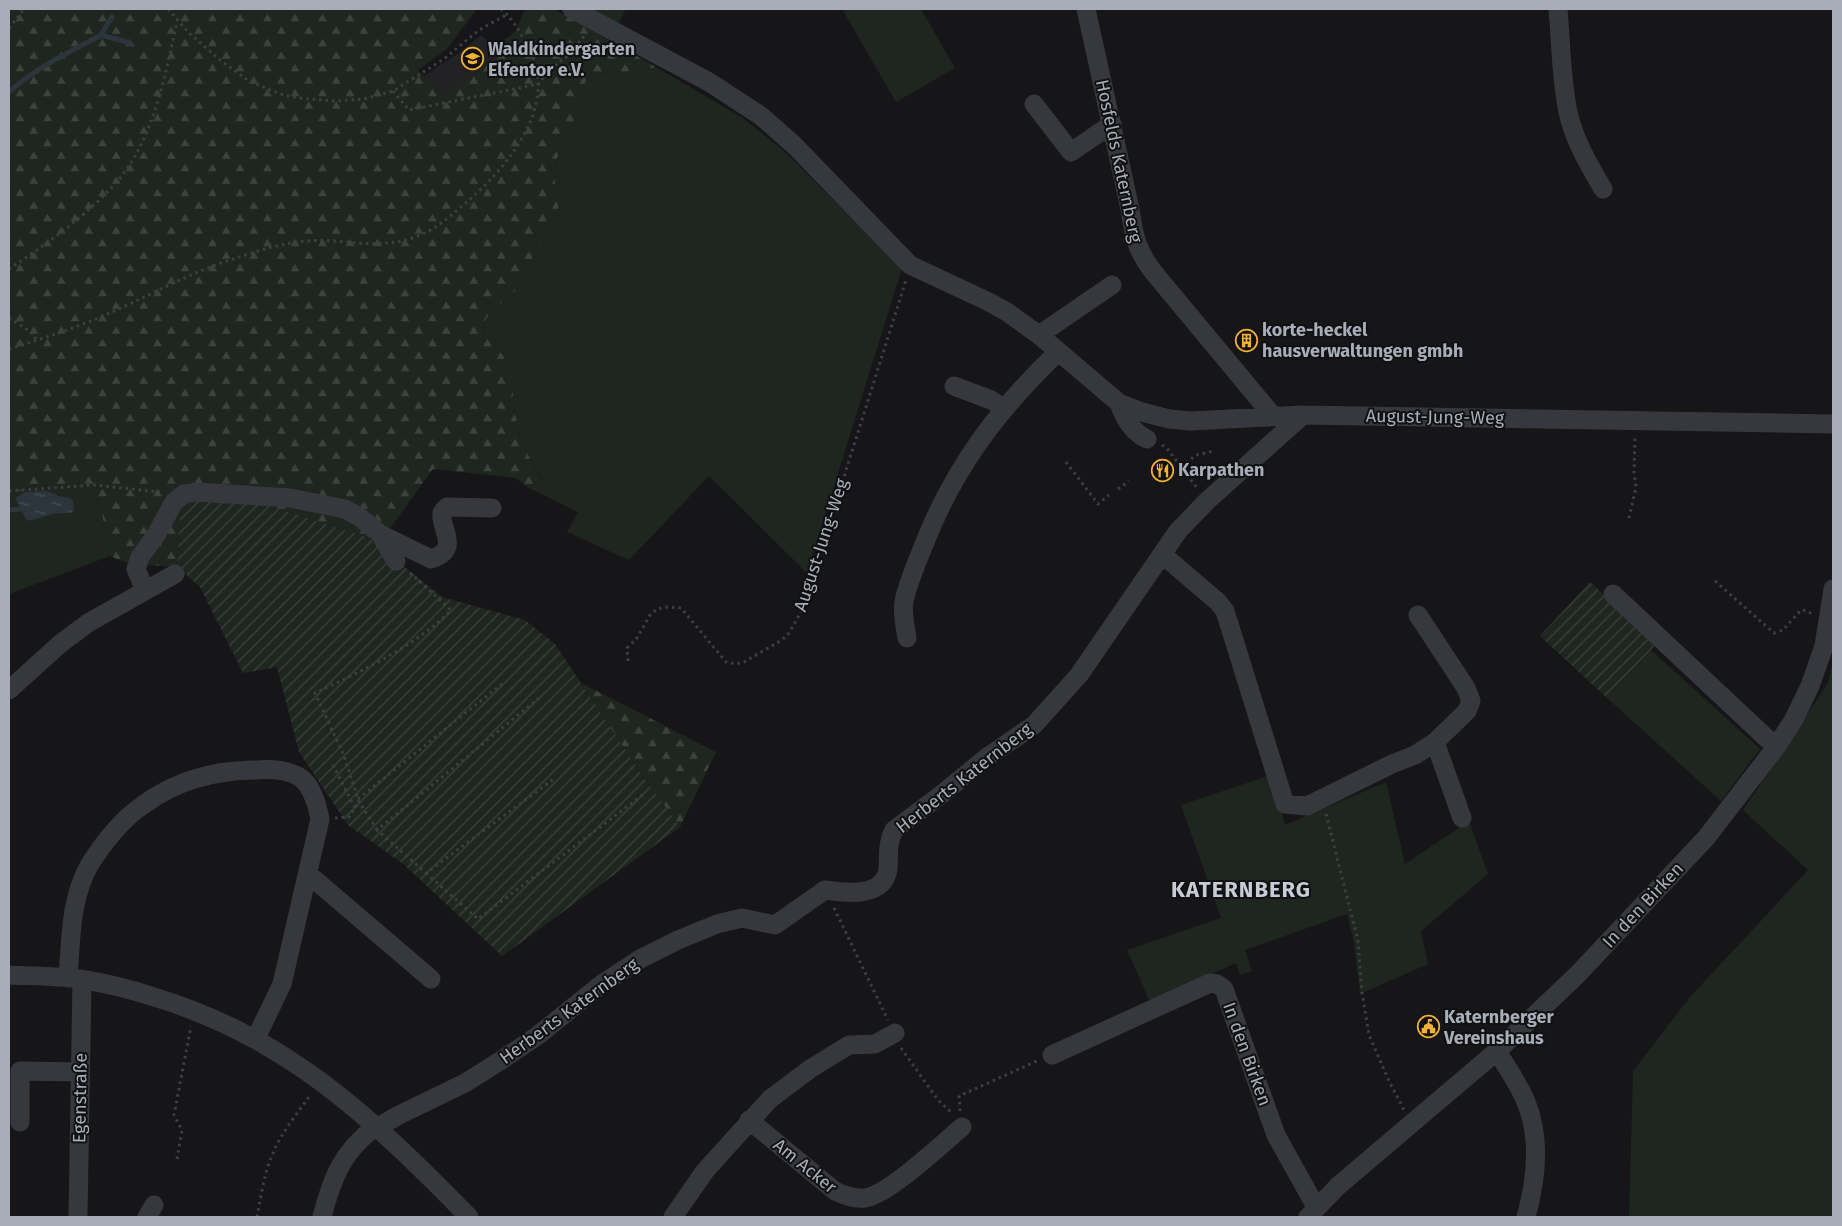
<svg xmlns="http://www.w3.org/2000/svg" width="1842" height="1226" font-family="'Fira Sans',sans-serif">
  <style>
    .built { fill: #222225 }
    .grass { fill: #1e261f; fill-rule: evenodd }
    .forest { fill: url(#forest-firs) }
    .garden { fill: url(#garden-furrows) }
    .water { fill: url(#water-ripples) }
    .lines { fill: none; stroke-linecap: round; stroke-linejoin: round }
    .stream { stroke: #2c353c; stroke-width: 5 }
    .path { stroke: #3d3f44; stroke-width: 3; stroke-dasharray: 2.5 4; stroke-linecap: butt }
    .minor { stroke: #37383d; stroke-width: 19 }
    .labels { text-anchor: middle; stroke-width: 4; stroke-linejoin: round; paint-order: stroke }
    .poi-label { font-size: 18px; font-weight: bold; fill: #a8adb8; stroke: #111113; text-anchor: start }
    .street-label { font-size: 18px; fill: #a8adb8; stroke: #111113 }
    .district-label { font-size: 22px; font-weight: bold; letter-spacing: 1px; fill: #c9ccd4; stroke: #111113 }
  </style>
  <defs>
    <pattern id="forest-firs" width="22" height="20" patternUnits="userSpaceOnUse" patternTransform="scale(1.25)"><rect width="22" height="20" fill="#1e261f"/><path d="M5 1l3.5 6h-7zM16 11l3.5 6h-7z" fill="#3c433d"/></pattern>
    <pattern id="garden-furrows" width="10" height="10" patternUnits="userSpaceOnUse" patternTransform="scale(1.25)"><rect width="10" height="10" fill="#1e261f"/><path d="M-1 1l2-2M0 10L10 0M9 11l2-2" fill="none" stroke="#3c433d"/></pattern>
    <pattern id="water-ripples" width="26" height="14" patternUnits="userSpaceOnUse" patternTransform="scale(1.25)"><rect width="26" height="14" fill="#2c353c"/><path d="M2 4q2-2 4 0t4 0M15 11q2-2 4 0t4 0" fill="none" stroke="#485056"/></pattern>
  </defs>
  <rect width="100%" height="100%" fill="#161618"/>
  <path class="built" d="M481 35 503 54 474 75 442 94 424 76 460 52Z"/>
  <path class="grass" d="M588 9H626L618 24Z
    M842 9H921L955 68 896 102Z
    M656 67 743 118 783 150 902 268 807 573 709 476 629 560 567 532 578 512 527 487 543 482 520 439 513 403V381L497 347 486 338 484 334 483 323 491 312 516 290 527 275 543 236 559 213 554 174 557 158 579 110 587 76 595 72 626 74Z
    M50 484 93 494 102 514 110 556 9 594V494ZM26 492 58 494 64 498 71 513 53 514 29 521C19 512 23 503 26 492Z
    M1651 650 1760 749 1721 801 1607 698Z
    M1833 662V1217H1629L1633 1071 1690 997 1808 870 1743 810 1828 683Z
    M1271 775 1285 825 1386 782 1405 864 1469 821 1488 874 1421 931 1428 964 1360 994 1354 942 1347 914 1245 950 1252 971 1240 975 1236 963 1150 1002 1127 950 1221 918 1181 805Z"/>
  <path class="forest" d="M9 9H477L447 49 418 70 442 94 474 75 503 54 495 47 515 32 525 9H554L656 67 626 74 595 72 587 76 579 110 557 158 554 174 559 213 543 236 527 275 516 290 491 312 483 323V330L486 338 497 347 511 368 513 381V403L520 439 543 483 527 487 516 478 433 469 391 527 369 538 263 504 181 500 177 567 129 564 110 556 102 514 93 494 50 484 9 494Z
    M581 683 716 752 680 827 642 775Z"/>
  <path class="garden" d="M181 500 263 504 369 538 442 597 525 620 555 644 642 775 680 827 502 956 402 863 348 825 299 752 277 667 243 673 200 587 177 567Z
    M1590 582 1657 643 1607 698 1540 636Z"/>
  <path class="water" d="M46 491C54 493 62 498 70 498L73 502 74 510 71 513 53 514 29 521 26 519 15 498 26 492Z"/>
  <g class="lines">
    <path class="stream" d="M101 35 112 17
      M9 92C35 68 70 52 101 35L130 43
      M9 510 22 509"/>
    <path class="path" d="M9 9H10
      M168 9 189 33 220 60 249 81 280 94 298 98 336 101 364 99 393 91 444 59 479 30 508 14
      M9 28 24 9
      M393 91 409 110 539 84 548 71 566 57 586 34
      M9 269C46 244 91 213 120 178 155 134 165 75 177 22
      M9 318 34 334 36 340
      M9 349C44 338 79 327 112 312 151 295 189 273 230 260 255 252 280 243 307 241 345 238 378 251 415 237 436 230 451 215 468 201 513 161 563 100 524 39 517 28 511 17 501 9
      M1162 445 1166 447 1197 488
      M1066 462 1098 504 1109 495
      M1181 467 1196 455 1214 451
      M1118 489 1129 481
      M9 491 94 485 160 492
      M1629 518 1636 487 1634 472 1635 437
      M1715 581 1774 633 1783 630 1801 610 1807 611 1812 614
      M628 661 627 648 637 638 650 615 657 609 665 607 681 608 726 662 735 664 744 662 782 640 789 633 802 610 906 280
      M539 698 377 830 426 873 555 778
      M333 765 355 808
      M358 799 503 683
      M1326 814 1358 941 1362 993 1369 1035 1389 1081 1404 1110
      M335 818 349 817 359 802
      M377 830 359 802 344 756 315 693C361 671 415 647 451 610L408 571
      M426 873 478 919 644 794
      M834 908 888 1020
      M901 1048 938 1100 953 1114
      M960 1111 959 1096 1037 1061
      M177 1159 182 1130 174 1115 191 1026
      M257 1217C261 1196 264 1173 273 1153 282 1131 298 1113 311 1094"/>
    <path class="minor" d="M572 9 709 82 761 116 794 145 910 265 989 302 1007 312 1039 335 1119 403 1142 412 1169 419 1191 421 1303 415 1833 424
      M1086 9 1130 209C1134 237 1137 252 1155 274L1273 416
      M1558 9C1561 42 1561 79 1568 112 1574 140 1589 165 1603 189
      M1034 104 1071 152 1112 124
      M1039 335 1112 285
      M954 386 991 400 1004 408
      M1119 403C1124 418 1132 432 1147 439
      M380 534 431 559C462 550 439 527 442 513 443 510 445 509 447 507L492 508
      M1163 555 1218 602 1225 611 1285 804 1307 806 1392 764 1415 755 1435 742 1467 711 1471 701 1466 688 1418 615
      M145 590 136 569 140 557 156 535 174 502 184 494 196 492 290 498 345 509 361 518 380 534 396 561
      M1613 594 1776 747
      M907 638C905 626 902 613 904 601 908 583 916 564 923 547 953 469 998 409 1058 352
      M9 690 60 644 88 623 175 574
      M1435 742 1462 818
      M308 874 431 979
      M9 975C33 976 57 976 80 979 105 983 130 989 154 997 288 1037 374 1120 469 1217
      M68 978C71 940 70 898 90 864 104 842 121 820 143 805 177 780 215 770 257 770 270 769 286 770 298 776 312 784 317 804 320 819L282 984 256 1038
      M1497 1051C1507 1068 1519 1084 1526 1102 1541 1138 1536 1181 1526 1217
      M1052 1055 1210 983 1217 984 1224 989 1276 1135 1316 1207
      M749 1120 835 1191C845 1196 854 1199 865 1198 888 1195 942 1144 962 1127
      M20 1122V1071L80 1072
      M377 1128 397 1116 465 1083 500 1061 537 1036 602 984 640 959 678 940 717 924 742 918 775 925 825 890C846 893 884 898 888 869 889 855 887 843 894 830L942 794 986 758 1034 725 1079 675 1178 531 1207 501 1303 415
      M78 1217 82 980
      M147 1217 154 1205
      M322 1217C332 1178 342 1152 375 1127
      M673 1217 705 1171 770 1099 810 1069 849 1045 875 1044 895 1033
      M1308 1217 1338 1186 1497 1051 1577 975 1706 838 1776 747 1793 721 1810 686 1824 646 1833 589"/>
  </g>
  <defs>
    <symbol id="school-ring" viewBox="-11 -11 22 22"><circle r="9.5" fill="#111113" stroke="#f2b134" stroke-width="1.5"/><path d="M0-5L7-2L0 1L-7-2ZM-4 1L0 2.5L4 1V4Q0 6-4 4Z" fill="#f2b134"/></symbol>
    <symbol id="building-ring" viewBox="-11 -11 22 22"><circle r="9.5" fill="#111113" stroke="#f2b134" stroke-width="1.5"/><path d="M-4-6H4V6H1V3H-1V6H-4ZM-2.5-4.3h1.7v1.8h-1.7ZM.8-4.3h1.7v1.8H.8ZM-2.5-1h1.7V.8h-1.7ZM.8-1h1.7V.8H.8Z" fill="#f2b134"/></symbol>
    <symbol id="restaurant-ring" viewBox="-11 -11 22 22"><circle r="9.5" fill="#111113" stroke="#f2b134" stroke-width="1.5"/><path d="M-5-6h1v4h1v-4h1v4h1v-4h1v5L-1.5 .5V6h-2V.5L-5-1ZM5-6V6H3V1.5H1.5Q1.5-4 5-6Z" fill="#f2b134"/></symbol>
    <symbol id="civic-ring" viewBox="-11 -11 22 22"><circle r="9.5" fill="#111113" stroke="#f2b134" stroke-width="1.5"/><path d="M-.6-6.5H3V-4.5H.6V-3L4-1V1h2V6H-6V1h2V-1L-.6-3ZM-1.2 2.5V6h2.4V2.5Z" fill="#f2b134"/></symbol>
  </defs>
  <g fill-rule="evenodd">
    <use href="#school-ring" x="460" y="46" width="25" height="25"/>
    <use href="#building-ring" x="1234" y="328" width="25" height="25"/>
    <use href="#restaurant-ring" x="1150" y="458" width="25" height="25"/>
    <use href="#civic-ring" x="1416" y="1014" width="25" height="25"/>
  </g>
  <g class="labels">
    <g class="poi-label">
      <text x="488" y="55">Waldkindergarten<tspan x="488" dy="21">Elfentor e.V.</tspan></text>
      <text x="1262" y="336">korte-heckel<tspan x="1262" dy="21">hausverwaltungen gmbh</tspan></text>
      <text x="1178" y="476">Karpathen</text>
      <text x="1444" y="1023">Katernberger<tspan x="1444" dy="21">Vereinshaus</tspan></text>
    </g>
    <g class="street-label">
      <text transform="translate(1119 161) rotate(78)" y="6">Hosfelds Katernberg</text>
      <text transform="translate(1435 417) rotate(1)" y="6">August-Jung-Weg</text>
      <text transform="translate(821 545) rotate(-72)" y="6">August-Jung-Weg</text>
      <text transform="translate(964 778) rotate(-38)" y="6">Herberts Katernberg</text>
      <text transform="translate(1643 905) rotate(-47)" y="6">In den Birken</text>
      <text transform="translate(569 1011) rotate(-36)" y="6">Herberts Katernberg</text>
      <text transform="translate(1247 1054) rotate(70)" y="6">In den Birken</text>
      <text transform="translate(80 1098) rotate(-89)" y="6">Egenstraße</text>
      <text transform="translate(805 1166) rotate(39)" y="6">Am Acker</text>
    </g>
    <g class="district-label">
      <text x="1241" y="897">KATERNBERG</text>
    </g>
  </g>
  <rect width="1842" height="1226" fill="none" stroke="#a8adb8" stroke-width="20"/>
</svg>
